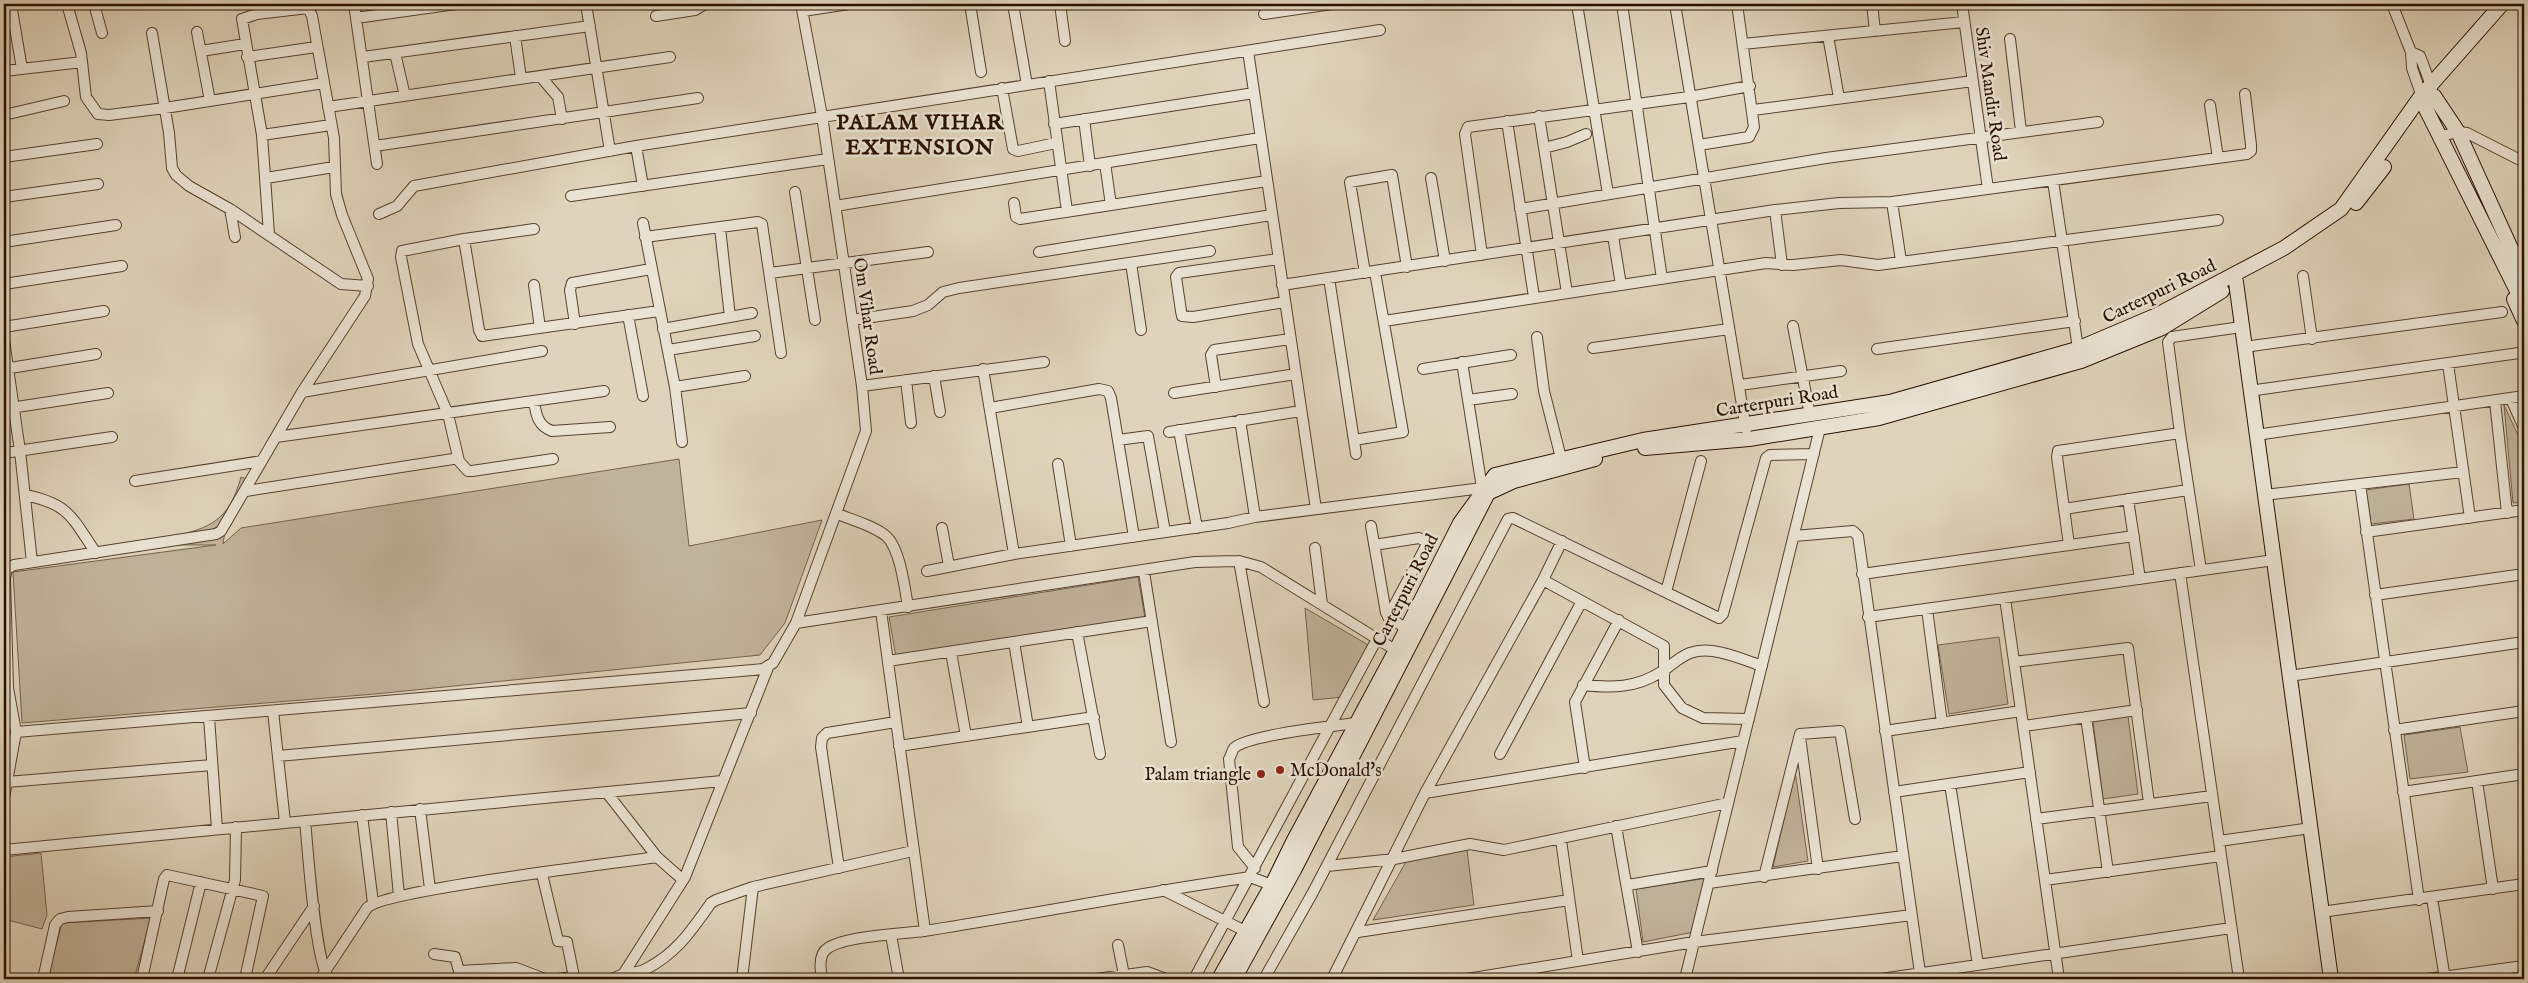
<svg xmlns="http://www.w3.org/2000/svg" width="2528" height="983" font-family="'IM FELL English',serif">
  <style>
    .green { fill: #c0b39b; stroke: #74624e }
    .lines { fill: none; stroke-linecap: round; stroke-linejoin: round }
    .street-casing { stroke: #56412f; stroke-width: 12 }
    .secondary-casing { stroke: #281000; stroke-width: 16 }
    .street { stroke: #eae3d3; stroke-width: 10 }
    .secondary { stroke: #eae3d3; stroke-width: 14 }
    .poi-dot { fill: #8f2418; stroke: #eae3d3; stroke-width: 2 }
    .labels { text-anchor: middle; stroke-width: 5; stroke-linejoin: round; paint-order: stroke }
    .street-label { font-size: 18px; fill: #281000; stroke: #eae3d3 }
    .poi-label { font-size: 18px; fill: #281000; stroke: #eae3d3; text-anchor: start }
    .district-label { font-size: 22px; font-weight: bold; letter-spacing: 1px; fill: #281000; stroke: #eae3d3 }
  </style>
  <rect width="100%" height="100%" fill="#dfd4bb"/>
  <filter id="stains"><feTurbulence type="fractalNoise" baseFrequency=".004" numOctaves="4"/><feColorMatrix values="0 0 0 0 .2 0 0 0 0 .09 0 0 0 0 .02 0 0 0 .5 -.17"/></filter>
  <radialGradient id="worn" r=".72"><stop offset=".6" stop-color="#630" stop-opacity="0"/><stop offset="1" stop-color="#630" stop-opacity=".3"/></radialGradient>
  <path class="green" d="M2504 405 2524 448V502L2513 503Z
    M679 459 689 546 822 520 785 623 760 655 375 694 22 723 13 572 216 545H178L170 537C212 528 229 520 241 477L249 480 225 531 223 544 241 528Z
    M2409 484 2414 519 2371 524 2366 490Z
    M1138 577 1145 618 896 657 889 617Z
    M1305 608 1370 646 1343 697 1313 700Z
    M1999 637 2008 704 1949 714 1938 645Z
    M2128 716 2138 794 2103 799 2093 721Z
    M2460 727 2468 772 2410 779 2404 735Z
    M1795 771 1808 861 1773 867Z
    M1467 850 1474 905 1373 920 1407 860Z
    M41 853 47 915 42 929 4 919V857Z
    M1708 878 1694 932 1643 942 1636 889Z
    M151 918 134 979H74L48 976 62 923Z"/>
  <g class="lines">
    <defs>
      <path id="street" d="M11 4 22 69
        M67 4 81 53 86 97 98 114 109 115 165 108 324 83
        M94 4 102 33
        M354 4 377 164
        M586 4 610 151
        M970 4 981 72
        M1013 4 1027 85
        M1060 4 1065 41
        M1577 4 1608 194
        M1622 4 1662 279
        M1675 4 1746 429
        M1872 4 1875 31
        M1962 4 1988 189
        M2392 4 2411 52 2412 68 2423 100
        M803 11 849 4
        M1264 14 1332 4
        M656 16 695 10 705 4
        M356 18 456 4
        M197 32 210 101
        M152 33 169 133 172 168 176 175 189 186 230 209 341 284 368 286
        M515 36 521 78
        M1828 36 1839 98
        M2010 39 2021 131
        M1743 44 1964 22
        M201 51 245 44
        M1248 51 1316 509
        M2411 52 2420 56 2432 88
        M395 53 405 96
        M247 57 316 47
        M363 57 590 26
        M4 71 82 62
        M540 76 558 97 562 119
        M1049 81 1067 211
        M1002 88 1013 149 1018 151 1056 143
        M2210 105 2218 158
        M328 107 670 57
        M1753 110 1973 81
        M4 115 64 101
        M1539 116 1567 293
        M1084 119 1090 166
        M1507 121 1534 297
        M1054 124 1254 93
        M262 135 331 125
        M2441 136 2458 132 2467 133 2524 162
        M1699 145 1749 137 1754 127 1737 4
        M375 146 698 98
        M636 146 643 186
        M1544 148 1567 142 1586 134
        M4 157 97 144
        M1105 163 1111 205
        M266 178 334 167
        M1431 178 1445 261
        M2053 181 2079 355
        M795 192 815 320
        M571 196 828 159
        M4 197 98 184
        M1892 202 1901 261
        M1014 203 1016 217 1020 219 1267 181
        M835 206 1260 138
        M230 209 235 237
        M1520 209 1826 158 2098 122
        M1775 210 1782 265
        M379 214 397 206 414 186 636 146 1380 30
        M643 223 675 387 682 442
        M720 228 730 317
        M1613 236 1621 285
        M645 237 758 222 762 224 781 353
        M464 239 479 330 482 336 659 311
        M4 242 116 225
        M1039 252 1272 215
        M1482 255 1465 134 1468 127 1689 97 1750 86
        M1278 259 1179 273 1176 277 1181 311 1182 316 1193 317 1285 302
        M1131 263 1141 330
        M770 273 928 252
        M1365 273 1350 182 1392 175 1407 267
        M2303 276 2312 339
        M1329 278 1356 454
        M4 284 122 266
        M534 285 540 328
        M1282 285 1775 210 1839 203 1892 202 2247 154 2251 151V145L2245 94
        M628 315 643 396
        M852 320 913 311 928 305 943 292 959 288 1210 251
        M1384 321 1766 263 1793 265 1841 260 1878 265 2218 220
        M575 324 570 290 572 283 651 269
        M1793 326 1810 415
        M4 327 104 311
        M663 329 752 313
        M1537 337 1544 391 1561 458 1564 463
        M4 340 20 451 32 562
        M2244 347 2502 312
        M1593 348 1729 329
        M1877 349 2075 321
        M668 350 755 336
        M1462 362 1482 488
        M2448 364 2470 518
        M4 369 96 354
        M983 369 1014 554
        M1423 369 1511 355
        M934 376 940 412
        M906 380 911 423
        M1740 385 1841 371
        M862 386 1044 362
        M675 387 745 376
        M1216 387 1211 355 1214 350 1290 339
        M2249 391 2519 353
        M302 392 542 351
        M1174 393 1296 374
        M2511 399 2524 428
        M1468 400 1512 394
        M534 401C536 415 538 426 552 431L610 427
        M2495 401 2507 513
        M990 408 1099 389 1108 391 1111 398 1134 537
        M4 409 108 393
        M1240 420 1255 517
        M1179 430 1197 528
        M1169 432 1301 411
        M2256 435 2524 396
        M276 437 604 391
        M1118 440 1148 436 1165 532
        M1354 440 1403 432 1375 272
        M4 453 112 437
        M459 461 448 414 418 344 401 257 402 251 464 239 534 229
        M1058 464 1071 546
        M135 481 262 461
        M2360 484 2419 900
        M246 491 453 459H457L468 471H472L553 459
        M25 495C70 504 72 518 96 553
        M2264 495 2463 472
        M2128 499 2140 579
        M2064 509 2188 490
        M836 513C851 520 873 525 886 536 900 548 905 589 908 607
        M1371 526 1386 613 1391 619 1412 632
        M942 528 949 566
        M2366 532 2524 510
        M1794 536 1853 531 1858 536 1920 973
        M1374 545 1419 538 1425 541 1426 546 1388 617
        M2069 545 2057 457 2058 451 2180 433
        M1315 548 1322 604
        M1239 561 1264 702
        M2201 570 2180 433 2168 342 2172 337 2241 327
        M927 571 1014 554 1228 523 1255 517 1482 488 1488 492
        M1144 572 1171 742
        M2180 573 2239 979
        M1862 574 2134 536
        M1543 580 1664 646V685L1682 708 1703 718 1749 719
        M1666 592 1701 461
        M2375 595 2524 574
        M2005 598 2059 979
        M1927 609 1942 723
        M881 611 925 931
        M1868 617 2274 560
        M796 623 1195 562 1239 561 1261 567 1400 653
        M1077 632 1100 754
        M1014 642 1028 727
        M951 652 966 736
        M888 661 1152 621
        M2014 662 2128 648 2149 803
        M2289 676 2524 642
        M1583 685C1612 688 1636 688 1661 672 1671 666 1679 657 1690 653 1712 645 1742 659 1762 666
        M273 711 285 822
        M209 717 217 829
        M2086 717 2108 872
        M2024 726 2137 710
        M2394 730 2524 711
        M1885 731 2021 711
        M16 732 753 670 763 669 773 663 796 623 866 431 862 386 822 116 801 4
        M1800 737 1818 869
        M899 746 1094 717
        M1500 754 1582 601
        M278 756 751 713
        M1585 768 1575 702 1619 620
        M2477 781 2493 889
        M7 782 212 765
        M1950 784 1978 965
        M1894 792 2030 772
        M2403 792 2524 774
        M607 793 657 857 683 880
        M1425 793 1743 741
        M4 798 16 732 8 688 5 578 7 569 14 565 216 534 221 531 302 392 365 296 368 279 342 215 336 194 334 138 312 16 308 8 257 14 242 19 262 135 269 234
        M420 809 430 889
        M391 812 399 896
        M362 815 373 903
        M2036 819 2212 796
        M305 821C308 849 315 962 329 979
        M1616 826 1638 952
        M1561 840 1578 961
        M2219 841 2311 828
        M4 850 722 781
        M1327 866 1394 859 1470 844 1504 850 1728 803
        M839 868 821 747 822 738 827 733 896 722
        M1255 868 1238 847 1229 759C1231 756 1232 751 1234 748 1247 735 1334 726 1356 723
        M542 874 558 941 567 942 574 977
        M1764 877 1800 734 1840 731 1855 819
        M2045 880 2221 856
        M1709 883 1903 856
        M1628 885 1712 871
        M1163 890 1245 931
        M2432 898 2445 979
        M2321 912 2524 884
        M1358 932 1569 900
        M891 935 899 979
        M1118 945 1124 975
        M434 954 455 957 459 971 516 968 545 979
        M624 973 685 877 769 665
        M43 979 55 925 60 919 68 917 158 911
        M142 979 164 879 167 875 263 896 245 979
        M177 979 201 882
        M208 979 235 880 236 827
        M265 979 314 906
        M320 979 367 908C382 890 618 863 657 857
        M558 979 572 977 575 979
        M613 979C624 971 635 975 646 969 677 953 691 931 711 903L716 900 753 887 913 851
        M742 979 753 887
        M822 979C820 969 818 954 828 948 846 936 901 934 924 931 1033 914 1141 893 1250 877L1272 885
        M1096 979 1147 972 1166 979
        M1194 979 1378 637
        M1264 979 1312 894 1508 519 1513 518 1719 618 1723 614 1766 458 1770 455 1814 454
        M1332 979 1425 793 1543 580 1562 541
        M1467 979 1694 942 1912 915
        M1685 979 1820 428
        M1881 979 2231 928
        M2427 979 2524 966"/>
      <path id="secondary" d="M2434 96 2458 132 2524 277
        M2424 105 2524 305
        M2356 203 2384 167
        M2236 282 2331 979
        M2514 299 2524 321
        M1645 448 1749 439 1879 418 2081 361 2162 328 2222 291
        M1219 979 1272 885 1293 842 1396 650 1460 523 1495 475 1643 440 1890 402 2077 349 2157 315 2284 248 2341 209 2421 96 2502 4
        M1234 979 1294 870 1488 493 1514 481 1595 459"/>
    </defs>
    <use href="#street" class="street-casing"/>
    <use href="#secondary" class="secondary-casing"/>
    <use href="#street" class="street"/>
    <use href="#secondary" class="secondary"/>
  </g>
  <g class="poi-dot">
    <circle cx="1280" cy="770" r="5"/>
    <circle cx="1261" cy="774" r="5"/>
  </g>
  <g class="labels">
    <g class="street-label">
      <text transform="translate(1991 94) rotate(82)" y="6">Shiv Mandir Road</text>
      <text transform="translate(2159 291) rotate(-26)" y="6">Carterpuri Road</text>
      <text transform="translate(868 316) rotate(82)" y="6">Om Vihar Road</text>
      <text transform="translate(1777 401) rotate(-9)" y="6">Carterpuri Road</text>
      <text transform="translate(1405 590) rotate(-63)" y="6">Carterpuri Road</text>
    </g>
    <g class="poi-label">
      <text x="1290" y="776">McDonald's</text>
      <text x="1251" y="780" text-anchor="end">Palam triangle</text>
    </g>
    <g class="district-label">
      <text x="920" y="129">PALAM VIHAR<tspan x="920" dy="25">EXTENSION</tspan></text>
    </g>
  </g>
  <rect width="2528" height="983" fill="none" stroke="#dfd4bb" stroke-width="20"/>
  <rect x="5" y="5" width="2518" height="973" fill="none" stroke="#281000" stroke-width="2.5"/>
  <rect x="10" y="10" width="2508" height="963" fill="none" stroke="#281000"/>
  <rect width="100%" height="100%" filter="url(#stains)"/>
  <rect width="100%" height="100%" fill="url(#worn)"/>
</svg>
